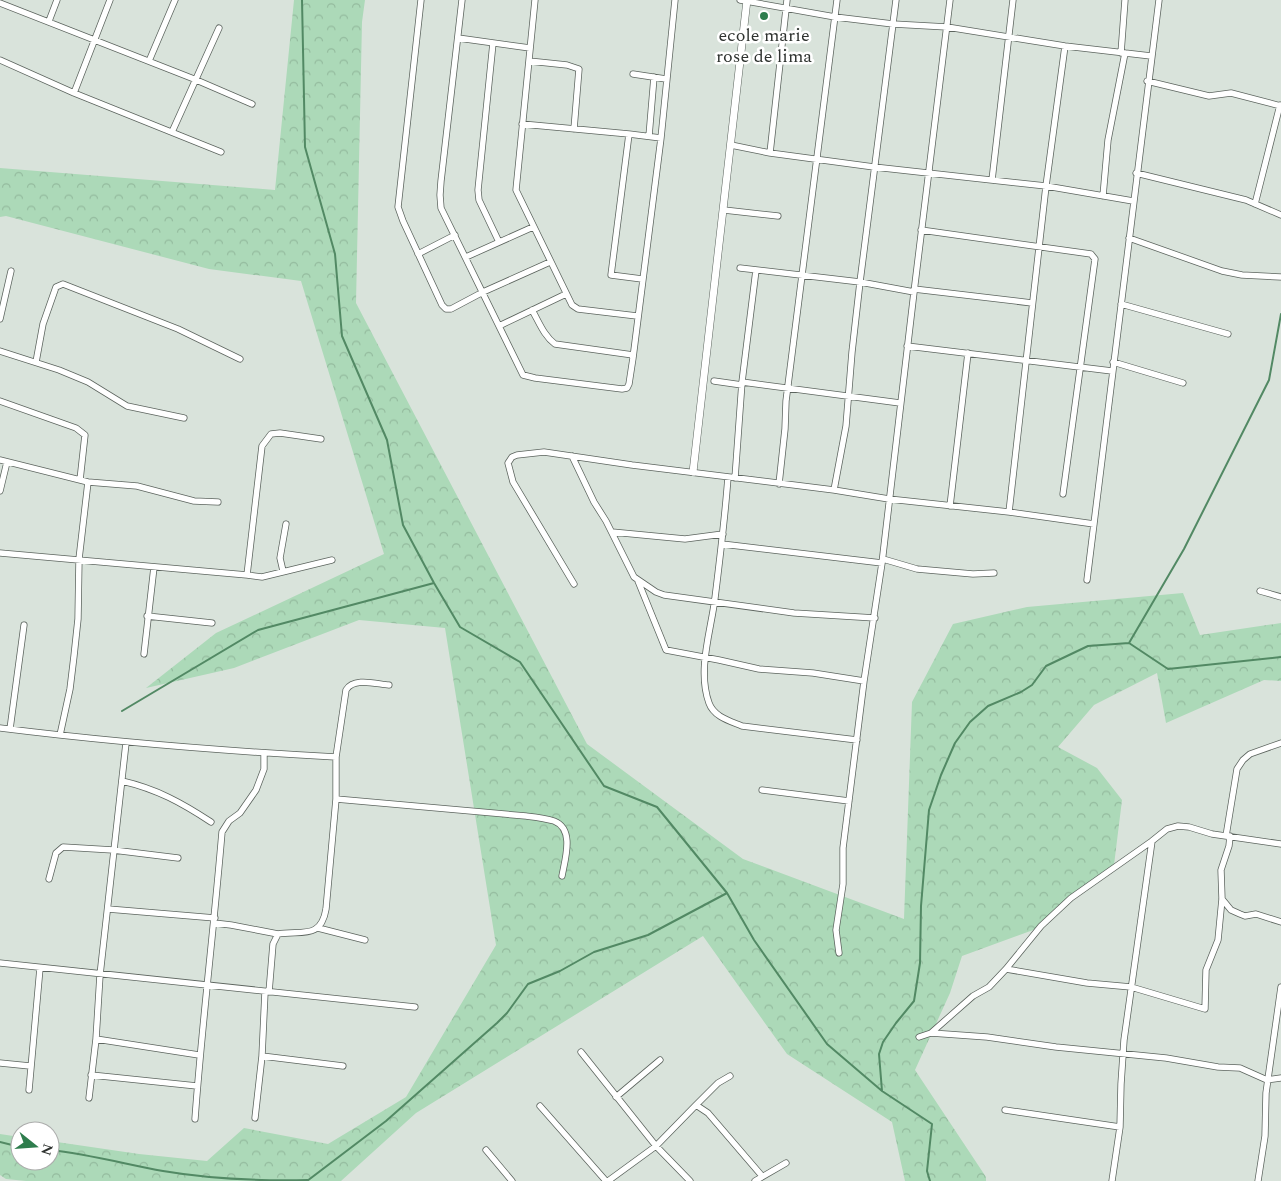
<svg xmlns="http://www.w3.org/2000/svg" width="1281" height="1181" font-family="Spectral,serif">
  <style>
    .forest { fill: url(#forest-crowns) }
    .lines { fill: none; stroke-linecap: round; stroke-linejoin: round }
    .stream { stroke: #528964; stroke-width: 2 }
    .minor-casing { stroke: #5c645e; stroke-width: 7 }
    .tertiary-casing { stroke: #5c645e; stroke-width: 8 }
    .minor { stroke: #fff; stroke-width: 5.5 }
    .tertiary { stroke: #fff; stroke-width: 7 }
    .poi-dot { fill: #2e7d4d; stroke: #fff; stroke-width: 2 }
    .labels { text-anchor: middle; stroke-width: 5; stroke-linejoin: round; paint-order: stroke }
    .poi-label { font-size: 18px; fill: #2f3330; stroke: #fff }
  </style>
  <defs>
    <pattern id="forest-crowns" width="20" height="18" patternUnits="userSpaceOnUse" patternTransform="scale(1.25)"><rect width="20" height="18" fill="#acd9b8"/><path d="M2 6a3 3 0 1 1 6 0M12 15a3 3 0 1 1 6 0" fill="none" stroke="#94bb9e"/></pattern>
  </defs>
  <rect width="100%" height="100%" fill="#d9e3db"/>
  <path class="forest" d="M294 0H365L362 22 356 303 587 744 743 859 904 919 912 702 953 624 1027 607 1183 593 1200 635 1281 623V681L1264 680 1166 723 1157 673 1094 705 1058 747 1097 768 1122 800 1114 865 1036 929 962 956 950 993 915 1070 986 1177V1181H905L892 1122 787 1054 703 936 416 1113 341 1181H26L6 1179 0 1175V1134L20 1137V1161H50V1141L139 1154 207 1161 244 1128 328 1144 406 1097 496 945 445 628 359 620 234 668 146 688 216 633 384 554 301 281 209 269 6 216 0 217V168L275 190Z"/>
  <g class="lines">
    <path class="stream" d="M302 0 305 147 335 254 342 336 387 440 403 525 434 583 460 627 520 662 604 786 657 807 727 893 754 940 827 1044 882 1091 932 1124 927 1171 930 1181
      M1129 643 1184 549 1269 380 1281 314
      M122 711 258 630 434 583
      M882 1091 879 1054 883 1042 896 1023 914 1001 920 963 921 906 929 810 941 775 955 743 970 722 988 706 1021 692 1032 685 1046 666 1088 646 1129 643 1168 669 1281 657
      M0 1142 20 1147
      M50 1150C88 1154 125 1164 163 1171 210 1179 259 1181 308 1180
      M307 1181 386 1121 497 1023 507 1013 528 984 560 971 594 952 648 935 727 893"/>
    <defs>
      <path id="minor" d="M421 0 398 207 403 221 442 305 446 309H451L483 292 550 262
        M462 0 441 181 440 195 441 208 523 375 535 378 622 389 627 388 629 384 633 358 661 138 675 0
        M535 0 516 190 572 305 578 309 637 316
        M740 0 835 17 893 24 947 27 1065 46 1151 56
        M0 3 194 79 252 104
        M49 21 57 0
        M458 38 530 48
        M493 43 478 190 479 200 499 242
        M1121 53 1125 0
        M0 60 74 93 221 152
        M149 61 175 0
        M529 61 567 65 579 69 574 129
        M633 74 666 79
        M1147 81 1209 96 1231 93 1281 106
        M74 93 110 0
        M522 124 629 134 611 275 642 279
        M172 132 219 28
        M629 134 661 138
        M649 136 654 77
        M731 145 770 153 874 167 1046 186 1133 201
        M770 153 787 0
        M1136 173 1246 200 1281 215
        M992 180 1013 0
        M1103 196 1108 140 1125 53
        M1255 204 1280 105
        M724 210 778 216
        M921 230 1091 254 1095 259 1063 494
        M1129 238 1222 271 1242 275 1281 277
        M418 254 455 235
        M466 257 533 227
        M740 268 860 282 914 292
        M914 289 1032 303
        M1121 304 1228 334
        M532 310C539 322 544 336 555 344L633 355
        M0 319 11 271
        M499 326 566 294
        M907 346 1112 371
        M0 351 59 370 88 382 127 406 184 418
        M36 362 43 324 56 287 63 284 178 329 240 359
        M1113 362 1183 383
        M714 381 742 385
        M742 382 900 403
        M0 401 76 428 85 435 80 480
        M572 456 594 502 606 521 634 577 656 592 664 595 794 613 875 618
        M0 460 88 482 137 486 194 501 218 502
        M728 477C725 517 720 558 715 598 711 631 697 670 709 703 714 717 730 721 742 726L857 740
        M735 478 742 382 756 270
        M779 484 785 429 786 401 837 0
        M834 490 846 426 852 352 860 282 896 0
        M0 491 7 462
        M950 506 968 353
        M1009 512 1046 186 1065 46
        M612 532 685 539 723 534
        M722 544 882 563
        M0 553 247 575 262 446 271 434 280 433 321 439
        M883 559 917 569 973 574 994 573
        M283 571 280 558 286 524
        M247 575 262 577 332 560
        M1087 580 1159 0
        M638 581 666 650 719 660 759 669 813 673 864 681
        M574 584 513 482 508 463 512 457 517 455 544 452 632 465 834 490 889 499 1009 512 1094 524
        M1260 591 1281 597
        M147 616 212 623
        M144 654 154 567
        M389 685C376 684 354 677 346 690L336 757V799L526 816C535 817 545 818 554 821 575 829 565 859 562 876
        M0 728C112 742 224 751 336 757
        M10 729 24 625
        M60 735 70 689 74 656 78 619 79 559 88 482
        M122 781C157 789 182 803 211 822
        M762 790 849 801
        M1226 836 1237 769 1243 760 1250 754 1281 743
        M49 879 56 853 63 847 113 850 178 858
        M1222 899 1231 910 1240 914 1245 916 1256 914 1281 922
        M108 909 215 918
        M214 923 231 925 278 934
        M318 928 365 940
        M839 953 836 930 843 884V848L864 681 882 563 914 292 950 0
        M0 963 415 1007
        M1006 969 1087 983 1131 987 1205 1009 1206 970 1218 940 1222 899 1221 870 1229 846 1230 836
        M265 992 262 1056 343 1066
        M269 992 273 944 278 934C301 930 321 940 326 909L336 799
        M931 1033 987 1037 1056 1047 1166 1058 1218 1067 1240 1068 1267 1080 1281 1078
        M919 1037 931 1033 973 996 989 987 1006 969 1041 926 1071 898 1152 841
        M96 1039 199 1055
        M581 1052 656 1146 690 1181
        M0 1063 30 1066
        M91 1075 197 1086
        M29 1090 40 968
        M616 1097 660 1060
        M89 1098 96 1039 100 975 126 743
        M696 1105 718 1083 730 1076
        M540 1106 606 1181
        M1005 1110 1120 1127
        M255 1118 262 1056
        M195 1119C202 1023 214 928 222 832L229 821 240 813 256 790 264 769V753
        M486 1150 512 1181
        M608 1181 656 1146 696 1105 708 1113 762 1176
        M755 1181 786 1163
        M1112 1181 1120 1127 1121 1084 1124 1040 1152 841 1167 829 1178 826 1189 827 1212 834 1281 844
        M1258 1181 1265 1136 1266 1093 1281 987"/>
      <path id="tertiary" d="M693 472 747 0"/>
    </defs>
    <use href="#minor" class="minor-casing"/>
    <use href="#tertiary" class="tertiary-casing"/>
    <use href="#minor" class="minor"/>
    <use href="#tertiary" class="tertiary"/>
  </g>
  <circle class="poi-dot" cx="764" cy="16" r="5"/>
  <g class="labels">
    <g class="poi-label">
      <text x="764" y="41">ecole marie<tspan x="764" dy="21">rose de lima</tspan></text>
    </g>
  </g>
  <g transform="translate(35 1146) rotate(107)"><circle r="24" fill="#ffffff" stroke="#acadac"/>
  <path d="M0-4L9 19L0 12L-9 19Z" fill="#2e7d4d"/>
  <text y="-8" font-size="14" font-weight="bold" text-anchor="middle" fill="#2f3330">N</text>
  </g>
</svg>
